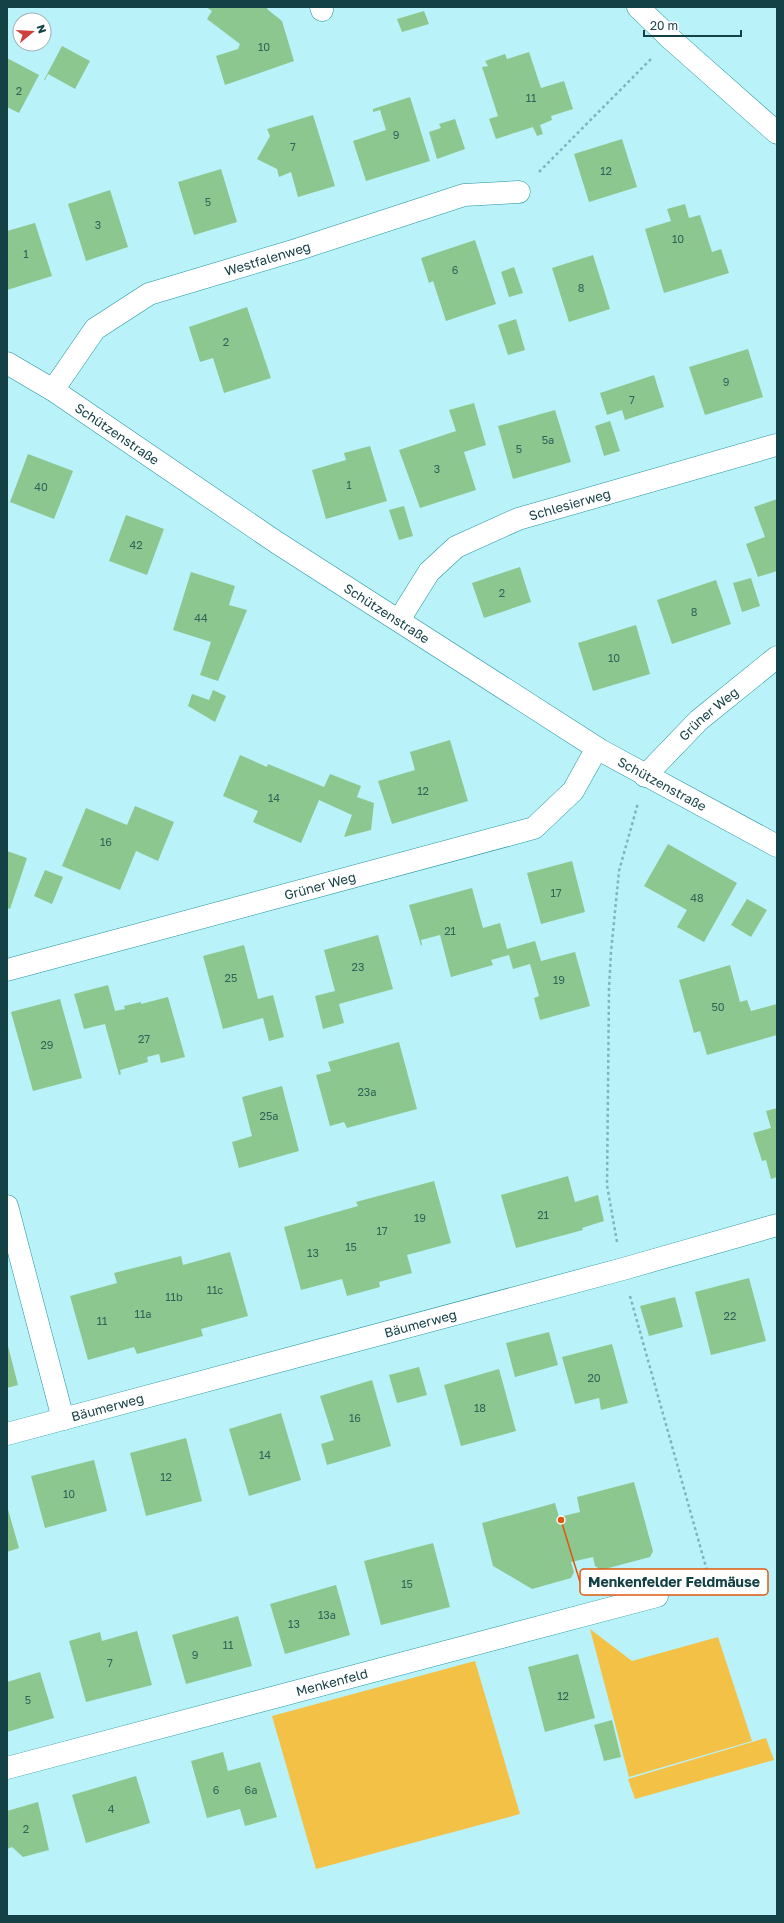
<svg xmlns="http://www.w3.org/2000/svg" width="784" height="1923" font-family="'Golos Text',sans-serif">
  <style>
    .green { fill: #f4c147 }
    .building { fill: #8dc790 }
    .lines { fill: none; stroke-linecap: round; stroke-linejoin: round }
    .street-casing { stroke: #2295a1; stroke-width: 23 }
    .secondary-casing { stroke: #2295a1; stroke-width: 23 }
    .path { stroke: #80b5bb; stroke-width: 2.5; stroke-dasharray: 3 3; stroke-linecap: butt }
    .street { stroke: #fff; stroke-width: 22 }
    .secondary { stroke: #fff; stroke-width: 22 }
    .labels { text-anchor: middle; stroke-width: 3.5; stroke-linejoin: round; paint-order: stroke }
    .number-label { font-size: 11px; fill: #326258 }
    .street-label { font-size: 13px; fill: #144146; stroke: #fff }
    .leader { fill: none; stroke: #dd580f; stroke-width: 1.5 }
    .callout-dot { fill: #dd580f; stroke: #fff; stroke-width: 1.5 }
    .callout { fill: #fff; stroke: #dd580f; stroke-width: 1.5 }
    .callout-label { font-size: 14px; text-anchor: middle; font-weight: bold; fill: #144146 }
  </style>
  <rect width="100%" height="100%" fill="#b9f2f9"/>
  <path class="green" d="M590 1629 632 1661 718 1637 752 1741 629 1777Z
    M475 1661 520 1814 316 1869 272 1716Z
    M766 1738 774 1760 635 1799 628 1779Z"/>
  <path class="building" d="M206 7H268L267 9 282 21 294 61 225 85 216 56 238 49 240 44 207 19 212 11Z
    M424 11 429 24 402 32 397 19Z
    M62 46 90 61 75 89 48 74 45 80H44Z
    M529 52 541 88 564 81 573 109 551 116 552 120 540 125 543 134 537 136 533 127 496 139 489 119 498 116 482 67 488 66 485 61 505 54 507 59Z
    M7 58 39 75 19 113 7 107Z
    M410 97 430 161 366 181 353 141 386 130 380 110 373 112V109Z
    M313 115 335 186 298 197 291 172 279 177 277 169 257 159 270 136 267 129Z
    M455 119 465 149 437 159 429 132 441 128 439 124Z
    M622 139 637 187 589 202 574 154Z
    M221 169 237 222 194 235 178 182Z
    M110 190 128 247 86 261 68 204Z
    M685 204 689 218 700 215 712 252 721 249 729 273 664 293 645 229 671 221 667 209Z
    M35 223 52 276 7 290V231Z
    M475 240 496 304 446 321 433 281 429 283 421 258Z
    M593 255 610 309 569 322 552 268Z
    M514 267 523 293 509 297 501 272Z
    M247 307 271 378 224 393 213 358 200 362 189 327Z
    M516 319 525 350 508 355 498 325Z
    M748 349 763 397 705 415 689 367Z
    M654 375 664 407 625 420 622 410 607 415 600 393Z
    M474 403 486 445 464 452 476 490 420 508 399 450 456 431 449 410Z
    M555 410 571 462 513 479 498 426Z
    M610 421 620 451 604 456 595 426Z
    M370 446 387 501 326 519 312 470 346 460 344 453Z
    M28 454 73 471 54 519 10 502Z
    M777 499V571L758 577 746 544 765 537 754 507Z
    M404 506 413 536 399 540 389 510Z
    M126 515 164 529 147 575 109 561Z
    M520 567 531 602 484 618 472 583Z
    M191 572 235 586 229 605 247 610 218 681 200 675 211 642 173 630Z
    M751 578 760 606 742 612 733 583Z
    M716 580 731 624 672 644 657 600Z
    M636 625 650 674 593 691 578 643Z
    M213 690 226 696 215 722 188 706 192 694 209 700Z
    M450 740 468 801 392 824 378 781 415 770 410 752Z
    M240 755 267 767 268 764 324 787 330 774 361 786 357 797 374 803 371 830 344 837 352 815 319 800 301 843 253 822 258 811 223 796Z
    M135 806 174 822 158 861 136 851 120 890 62 866 86 808 127 825Z
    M668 844 737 883 704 942 677 927 687 910 644 886Z
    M7 851 27 858 10 909 7 908Z
    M572 861 585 912 541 924 527 873Z
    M45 870 63 877 52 904 34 896Z
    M472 888 483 928 500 923 507 949 535 941 541 961 575 952 590 1006 540 1020 534 998 539 996 530 964 513 969 509 955 491 960 493 965 451 977 440 935 421 940 422 945 421 946 409 905Z
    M747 899 767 910 751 937 731 925Z
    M378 935 393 989 339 1004 344 1023 323 1029 315 996 335 991 324 950Z
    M244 945 258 999 273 995 284 1037 269 1041 263 1018 223 1029 203 956Z
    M730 965 740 1002 747 1000 751 1011 777 1004V1035L707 1055 700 1031 694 1033 679 980Z
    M108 985 115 1011 125 1009 124 1006 141 1002V1004L168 997 185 1057 161 1063 159 1054 147 1057 148 1062 120 1070 121 1074 119 1075 105 1024 84 1029 74 994Z
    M60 999 82 1078 33 1091 11 1012Z
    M399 1042 417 1109 347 1128 344 1122 330 1126 316 1075 331 1071 328 1062Z
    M282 1086 299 1151 239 1168 232 1142 252 1136 242 1097Z
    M777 1108V1177L771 1179 766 1160 762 1161 753 1133 771 1128 766 1111Z
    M568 1176 575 1202 598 1195 604 1221 582 1228 583 1230 516 1248 501 1195Z
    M434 1181 451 1243 407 1255 412 1273 379 1282 380 1287 347 1296 342 1279 301 1290 284 1227 358 1206 356 1202Z
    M230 1252 248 1316 201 1329 203 1336 137 1354 134 1347 88 1360 70 1296 117 1283 114 1273 181 1256 183 1265Z
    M749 1278 766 1341 711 1355 695 1292Z
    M675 1297 683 1327 649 1336 640 1306Z
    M549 1332 558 1365 515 1377 506 1343Z
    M7 1342 18 1385 7 1388Z
    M612 1344 628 1403 601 1410 599 1398 575 1404 562 1357Z
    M419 1367 427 1395 397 1403 389 1375Z
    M499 1369 516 1431 461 1446 444 1385Z
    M372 1380 391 1446 327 1465 321 1444 334 1440 320 1396Z
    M281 1413 301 1480 249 1496 229 1429Z
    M186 1438 202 1501 146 1516 130 1453Z
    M94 1460 107 1511 45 1528 31 1476Z
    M634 1482 653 1551 650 1557 601 1570 595 1566 593 1557 571 1562 574 1572 571 1578 532 1589 493 1566 482 1523 555 1503 559 1517 580 1512 577 1497Z
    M7 1506 19 1548 7 1552Z
    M433 1543 450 1607 381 1625 364 1561Z
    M336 1585 350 1635 285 1654 270 1604Z
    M238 1616 252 1666 186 1684 172 1635Z
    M137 1631 152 1685 86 1702 69 1641 100 1632 102 1641Z
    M578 1654 595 1718 545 1732 528 1667Z
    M40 1672 54 1718 7 1732V1682Z
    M612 1720 621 1757 604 1761 594 1725Z
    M223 1752 228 1771 260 1762 277 1817 245 1826 240 1809 207 1818 191 1761Z
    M136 1776 150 1823 86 1843 72 1795Z
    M38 1802 49 1850 23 1857 12 1847 7 1849V1811Z"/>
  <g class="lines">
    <defs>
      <g id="street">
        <path d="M321 7 322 10"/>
        <path id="s1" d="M7 363 53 390 276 542 600 750 777 846"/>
        <path id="s2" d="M53 390 95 329 149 294 296 250 464 195 519 192"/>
        <path id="s3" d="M399 620 429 572 456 547 518 519 776 445"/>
        <path id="s4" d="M645 776 699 720 777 657"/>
        <path id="s5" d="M7 970 534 828 573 791 597 748"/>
        <path d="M7 1206 63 1419"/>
        <path id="s6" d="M7 1434 623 1269 777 1225"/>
        <path id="s7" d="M7 1768 657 1596"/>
      </g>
      <path id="secondary" d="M638 7 671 39 777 133"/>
    </defs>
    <use href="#street" class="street-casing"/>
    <use href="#secondary" class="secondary-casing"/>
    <path class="path" d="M539 172 651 59
      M617 1242 607 1185 609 989 611 952 619 871 638 803
      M630 1296 709 1578 684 1587"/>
    <use href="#street" class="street"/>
    <use href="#secondary" class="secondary"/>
  </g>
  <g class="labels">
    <g class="number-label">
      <text x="264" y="51">10</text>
      <text x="19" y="95">2</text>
      <text x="531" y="102">11</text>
      <text x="396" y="139">9</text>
      <text x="293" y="151">7</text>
      <text x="606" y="175">12</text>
      <text x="208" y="206">5</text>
      <text x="98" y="229">3</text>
      <text x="678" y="243">10</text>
      <text x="26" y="258">1</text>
      <text x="455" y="274">6</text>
      <text x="581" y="292">8</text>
      <text x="226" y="346">2</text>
      <text x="726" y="386">9</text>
      <text x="632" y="404">7</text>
      <text x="548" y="444">5a</text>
      <text x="519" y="453">5</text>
      <text x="437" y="473">3</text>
      <text x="349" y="489">1</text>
      <text x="41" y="491">40</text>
      <text x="136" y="549">42</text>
      <text x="502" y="597">2</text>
      <text x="694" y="616">8</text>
      <text x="201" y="622">44</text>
      <text x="614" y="662">10</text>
      <text x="423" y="795">12</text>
      <text x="274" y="802">14</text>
      <text x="106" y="846">16</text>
      <text x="556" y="897">17</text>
      <text x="697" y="902">48</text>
      <text x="450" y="935">21</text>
      <text x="358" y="971">23</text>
      <text x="231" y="982">25</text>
      <text x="559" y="984">19</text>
      <text x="718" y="1011">50</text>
      <text x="144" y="1043">27</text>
      <text x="47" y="1049">29</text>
      <text x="367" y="1096">23a</text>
      <text x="269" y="1120">25a</text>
      <text x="543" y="1219">21</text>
      <text x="420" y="1222">19</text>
      <text x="382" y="1235">17</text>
      <text x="351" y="1251">15</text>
      <text x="313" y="1257">13</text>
      <text x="215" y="1294">11c</text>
      <text x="174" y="1301">11b</text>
      <text x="143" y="1318">11a</text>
      <text x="730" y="1320">22</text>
      <text x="102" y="1325">11</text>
      <text x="594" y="1382">20</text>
      <text x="480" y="1412">18</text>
      <text x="355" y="1422">16</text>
      <text x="265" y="1459">14</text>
      <text x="166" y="1481">12</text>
      <text x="69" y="1498">10</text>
      <text x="407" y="1588">15</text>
      <text x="327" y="1619">13a</text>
      <text x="294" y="1628">13</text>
      <text x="228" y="1649">11</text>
      <text x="195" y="1659">9</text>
      <text x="110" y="1667">7</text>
      <text x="563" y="1700">12</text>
      <text x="28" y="1704">5</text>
      <text x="216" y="1794">6</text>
      <text x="251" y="1794">6a</text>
      <text x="111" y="1813">4</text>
      <text x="26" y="1833">2</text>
    </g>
    <g class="street-label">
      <text dy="5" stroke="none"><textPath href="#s2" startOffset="262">Westfalenweg</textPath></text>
      <text dy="5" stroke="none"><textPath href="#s1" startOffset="131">Schützenstraße</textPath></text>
      <text dy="5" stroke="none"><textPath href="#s3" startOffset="215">Schlesierweg</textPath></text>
      <text dy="5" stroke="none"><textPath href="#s1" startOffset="455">Schützenstraße</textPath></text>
      <text dy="5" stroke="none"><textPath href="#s4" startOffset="89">Grüner Weg</textPath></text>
      <text dy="5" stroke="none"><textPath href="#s1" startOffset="779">Schützenstraße</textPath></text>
      <text dy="5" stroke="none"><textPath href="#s5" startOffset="324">Grüner Weg</textPath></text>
      <text dy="5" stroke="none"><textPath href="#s6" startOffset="428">Bäumerweg</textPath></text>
      <text dy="5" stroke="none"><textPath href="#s6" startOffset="104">Bäumerweg</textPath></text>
      <text dy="5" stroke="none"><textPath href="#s7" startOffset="336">Menkenfeld</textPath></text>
    </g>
  </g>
  <path class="leader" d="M561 1520L580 1582"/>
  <circle class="callout-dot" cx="561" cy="1520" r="4"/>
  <rect class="callout" x="580" y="1569" width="188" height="26" rx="4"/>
  <g class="callout-label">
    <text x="674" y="1587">Menkenfelder Feldmäuse</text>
  </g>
  <rect width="784" height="1923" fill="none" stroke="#144146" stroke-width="16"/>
  <g transform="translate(32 32) rotate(72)"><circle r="19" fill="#ffffff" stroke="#a1b3b5"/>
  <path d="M0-3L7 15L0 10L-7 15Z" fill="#ce403d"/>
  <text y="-6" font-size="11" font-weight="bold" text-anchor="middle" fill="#144146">N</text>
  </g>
  <path d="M644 30v6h97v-6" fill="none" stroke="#144146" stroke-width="2"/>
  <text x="650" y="30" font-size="12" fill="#144146" stroke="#ffffff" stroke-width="3" paint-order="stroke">20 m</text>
</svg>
